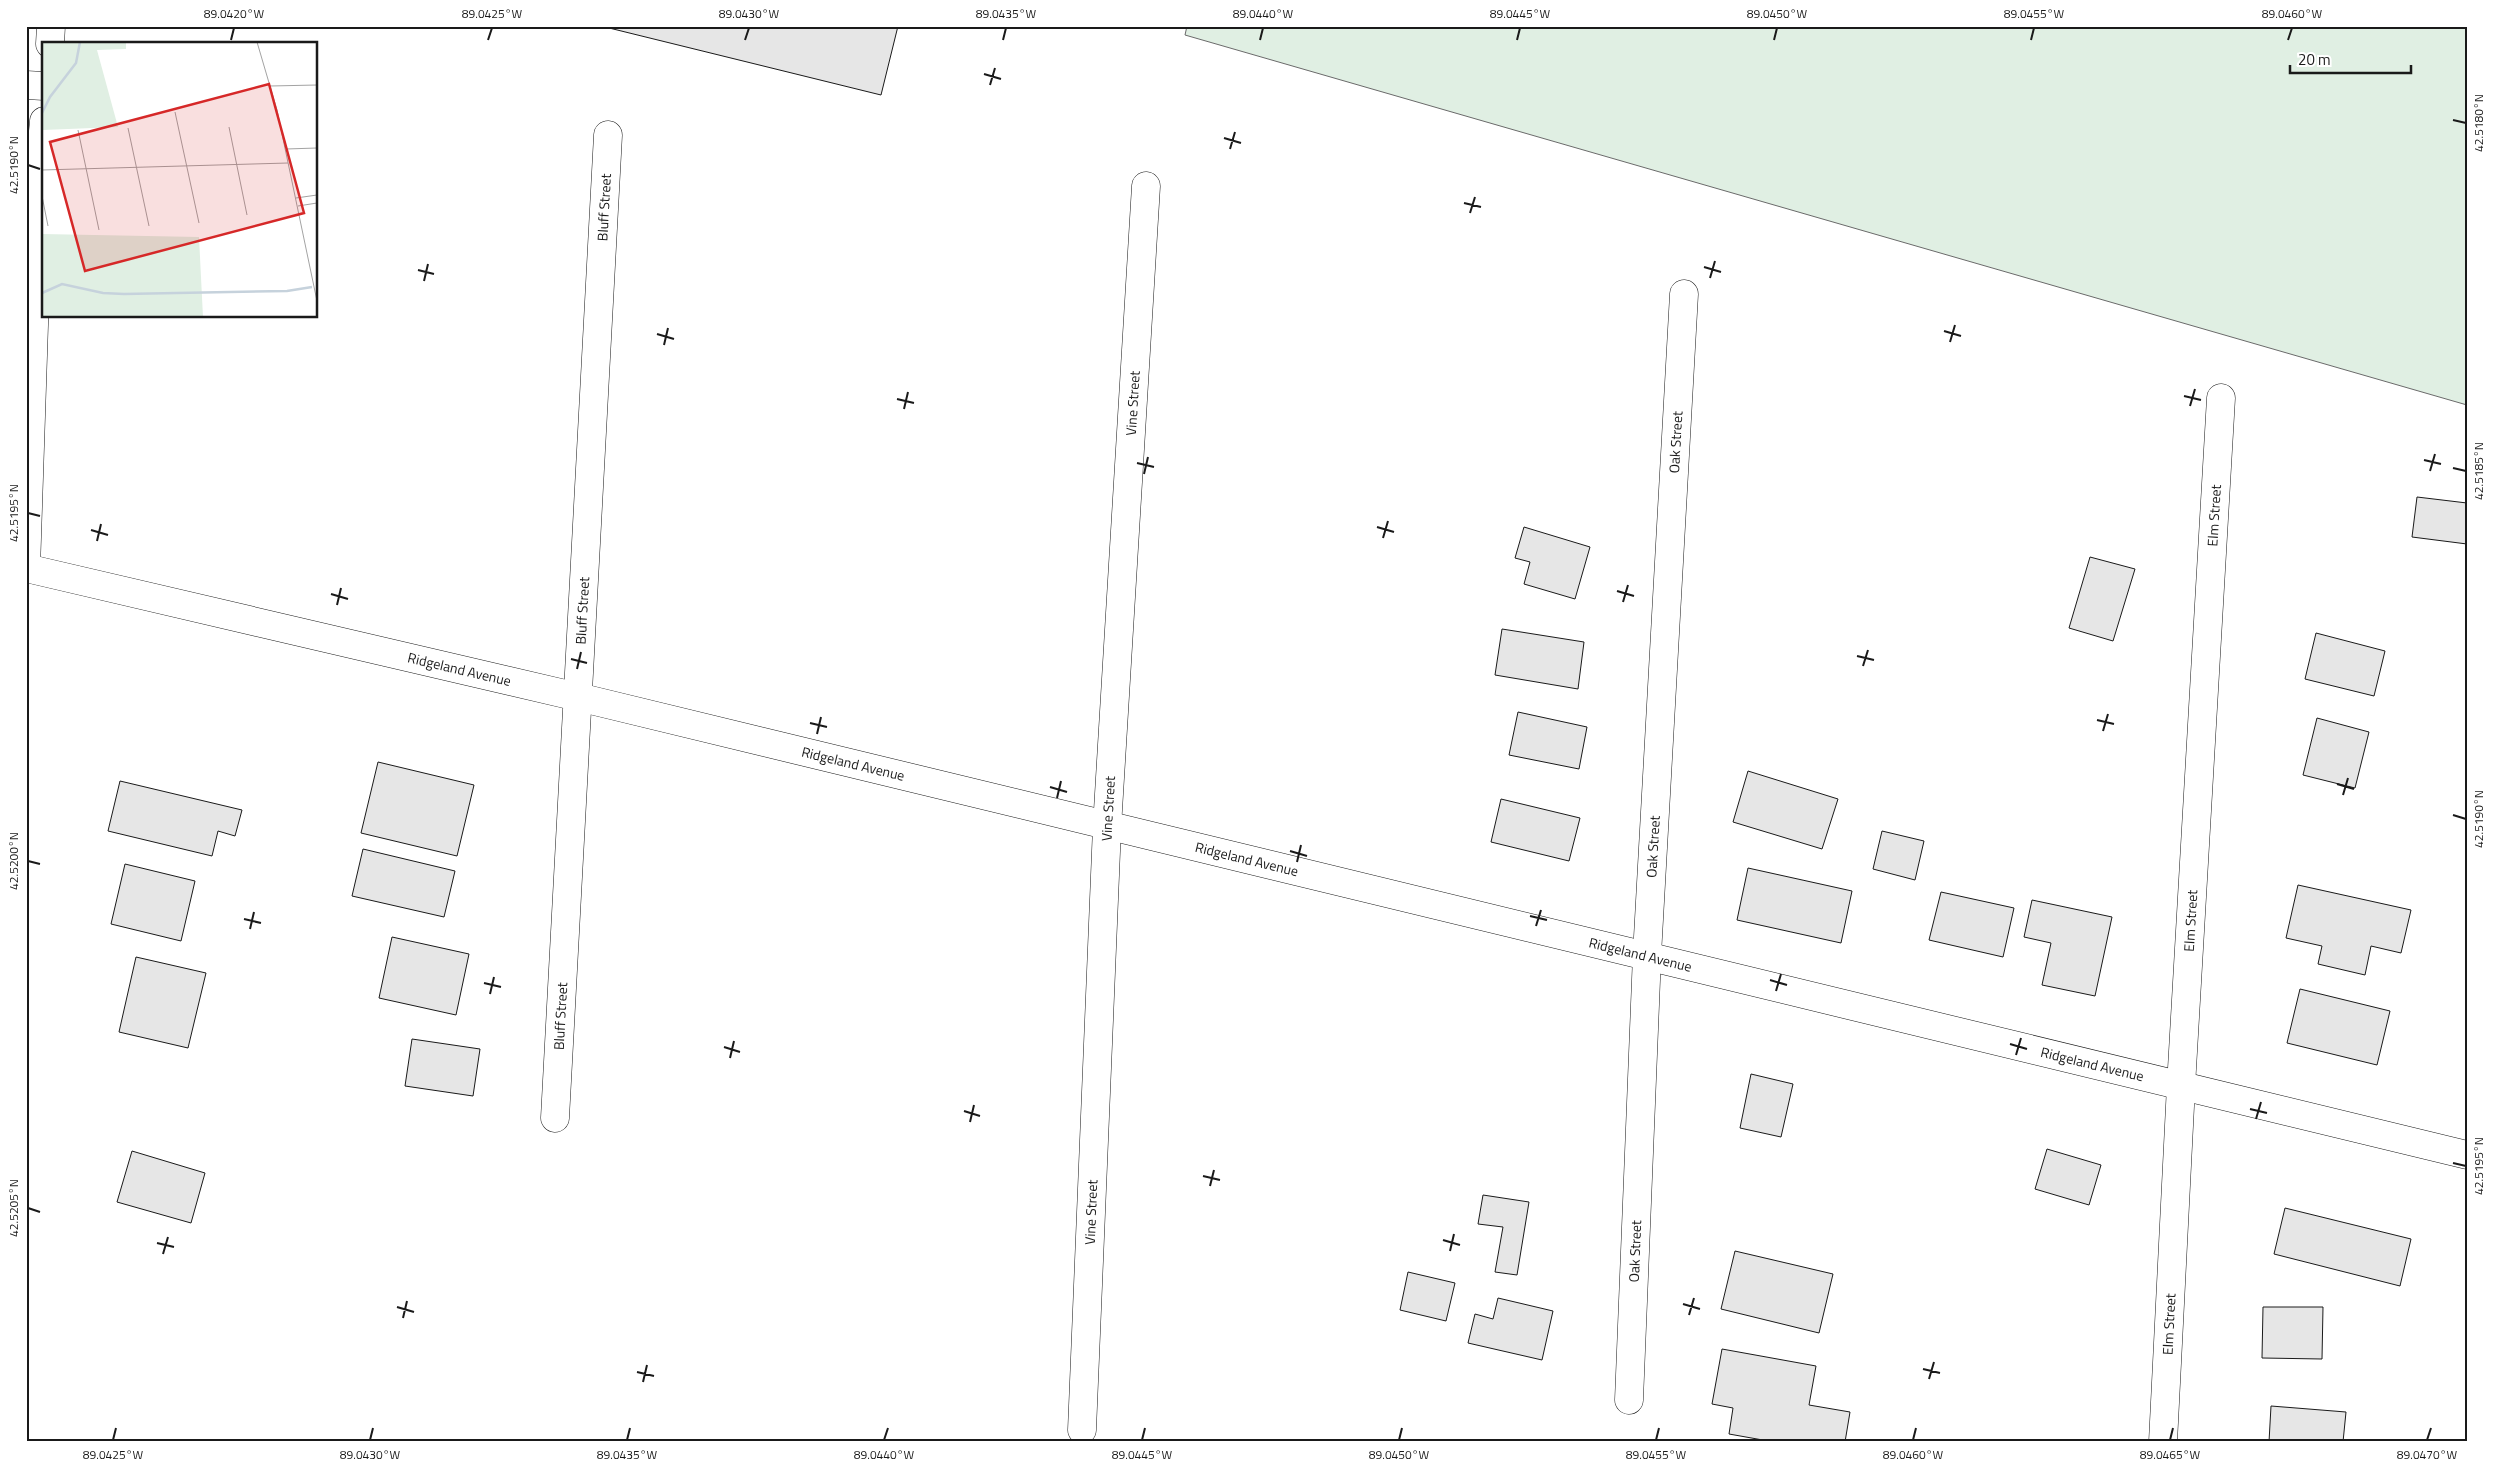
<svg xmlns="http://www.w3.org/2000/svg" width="2493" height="1468" font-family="'Titillium Web',sans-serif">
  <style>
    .green { fill: #e0efe3; stroke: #6a6a6a }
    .building { fill: #e6e6e6; stroke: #1a1a1a }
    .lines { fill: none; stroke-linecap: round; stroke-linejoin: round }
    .minor-casing { stroke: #1a1a1a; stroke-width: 29 }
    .tertiary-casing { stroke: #1a1a1a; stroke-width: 29 }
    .minor { stroke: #fff; stroke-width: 28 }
    .tertiary { stroke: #fff; stroke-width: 28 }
    .ticks { fill: none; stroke: #1a1a1a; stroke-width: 2 }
    .labels { text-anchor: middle; stroke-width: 4; stroke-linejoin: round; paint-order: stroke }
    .street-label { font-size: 14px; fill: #1a1a1a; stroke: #fff }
    .inset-river { fill: none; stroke: #c6d2dc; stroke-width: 2.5 }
    .inset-road { fill: none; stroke: #a3a3a3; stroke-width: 1 }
    .view { fill: #d62828; fill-opacity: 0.15; stroke: #d62828; stroke-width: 2.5 }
    .inset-edge { fill: none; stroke: #1a1a1a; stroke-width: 2.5 }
    .neatline { fill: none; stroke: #1a1a1a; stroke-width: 2 }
    .ticks-label { font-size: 12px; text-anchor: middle; fill: #1a1a1a }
  </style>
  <rect width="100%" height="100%" fill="#fff"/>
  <path class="green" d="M1187 26H2467V405L1185 35Z"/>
  <path class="building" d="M601 26H898L881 95Z
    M2417 497 2467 503V544L2412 537Z
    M1524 527 1590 547 1575 599 1524 584 1530 562 1515 558Z
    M2090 557 2135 569 2113 641 2069 628Z
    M1502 629 1584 642 1578 689 1495 675Z
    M2316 633 2385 651 2374 696 2305 679Z
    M1518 712 1587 727 1579 769 1509 755Z
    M2317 718 2369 732 2355 788 2303 775Z
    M378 762 474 785 457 856 361 833Z
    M1748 771 1838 799 1822 849 1733 822Z
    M120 781 242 810 235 836 218 831 212 856 108 831Z
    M1501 799 1580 818 1569 861 1491 842Z
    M1882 831 1924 841 1915 880 1873 869Z
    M363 849 455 871 444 917 352 896Z
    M125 864 195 881 181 941 111 924Z
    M1748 868 1852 891 1841 943 1737 920Z
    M2298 885 2411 910 2401 953 2371 946 2365 975 2318 964 2322 946 2286 938Z
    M1941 892 2014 908 2003 957 1929 940Z
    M2032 900 2112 917 2095 996 2042 985 2051 943 2024 937Z
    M392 937 469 954 456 1015 379 998Z
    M136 957 206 973 188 1048 119 1032Z
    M2300 989 2390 1011 2377 1065 2287 1043Z
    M412 1039 480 1049 473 1096 405 1086Z
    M1751 1074 1793 1084 1781 1137 1740 1128Z
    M2047 1149 2101 1165 2089 1205 2035 1189Z
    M132 1151 205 1173 191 1223 117 1202Z
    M1483 1195 1529 1202 1517 1275 1495 1272 1503 1227 1478 1224Z
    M2285 1208 2411 1239 2400 1286 2274 1254Z
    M1735 1251 1833 1274 1819 1333 1721 1309Z
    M1408 1272 1455 1283 1446 1321 1400 1310Z
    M1498 1298 1553 1311 1542 1360 1468 1343 1475 1314 1493 1319Z
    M2263 1307H2323L2322 1359 2262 1358Z
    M1722 1349 1816 1366 1809 1405 1850 1412 1845 1442H1774L1729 1434 1733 1408 1712 1404Z
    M2271 1406 2346 1412 2343 1442H2269Z"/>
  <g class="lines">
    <defs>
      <g id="minor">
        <path id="s1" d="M26 568 578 697 2467 1155"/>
        <path id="s2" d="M555 1118 608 135"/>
        <path id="s3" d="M1629 1400 1647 955 1684 294"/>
        <path id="s4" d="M1082 1430 1107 827 1146 186"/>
        <path id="s5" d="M2163 1442 2181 1086 2221 398"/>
      </g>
      <path id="tertiary" d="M50 44 51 26
        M26 85 44 86
        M26 568 39 173 44 121"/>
    </defs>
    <use href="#minor" class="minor-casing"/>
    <use href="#tertiary" class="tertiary-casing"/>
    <use href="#minor" class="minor"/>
    <use href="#tertiary" class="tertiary"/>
  </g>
  <path class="ticks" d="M231 40 234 28M488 40 492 28M745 40 749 28M1003 40 1006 28M1260 40 1263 28M1517 40 1520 28M1774 40 1777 28M2031 40 2034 28M2288 40 2292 28M984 74 1001 79M990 85 995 68M2453 120 2466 123M1224 138 1241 143M1230 149 1235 132M28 165 40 169M1464 203 1481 207M1470 213 1475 197M1704 267 1721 272M418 270 434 274M1710 278 1715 261M424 281 428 264M1944 331 1961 336M657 334 674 339M1950 342 1955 325M664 345 668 328M2184 396 2201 400M897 399 914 403M2190 406 2195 389M904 409 908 392M2424 460 2441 464M1137 463 1154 467M2453 468 2466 471M2430 471 2435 454M1144 474 1148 457M28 513 40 516M1377 527 1394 532M91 530 108 535M1383 538 1388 521M97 541 101 524M1617 591 1634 596M331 594 348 599M1623 602 1628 585M337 605 341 588M1857 656 1874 660M571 659 587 663M1863 666 1868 650M577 669 581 652M2097 720 2114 724M810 723 827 727M2103 731 2108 714M817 734 821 717M2337 784 2354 789M1050 787 1067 792M2343 795 2348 778M1057 798 1061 781M2453 815 2466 819M1290 851 1307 856M28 861 40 864M1297 862 1301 845M1530 916 1547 920M244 919 261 923M1536 926 1541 910M250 929 254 912M1770 980 1787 985M484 983 501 987M1776 991 1781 974M490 994 494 977M2010 1044 2027 1049M724 1047 740 1052M2016 1055 2021 1038M730 1058 734 1041M2250 1109 2267 1113M964 1111 980 1116M2256 1119 2261 1102M970 1122 974 1105M2453 1163 2466 1166M1203 1176 1220 1180M1210 1186 1214 1170M28 1208 40 1212M1443 1240 1460 1245M157 1243 174 1247M1450 1251 1454 1234M163 1254 168 1237M1683 1304 1700 1309M397 1307 414 1312M1689 1315 1694 1298M403 1318 407 1301M1923 1369 1940 1373M637 1372 654 1376M1929 1379 1934 1362M643 1382 647 1365M113 1440 116 1428M370 1440 373 1428M627 1440 630 1428M884 1440 888 1428M1142 1440 1145 1428M1399 1440 1402 1428M1656 1440 1659 1428M1913 1440 1916 1428M2170 1440 2173 1428M2427 1440 2431 1428"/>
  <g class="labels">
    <g class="street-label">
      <text dy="5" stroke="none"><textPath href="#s2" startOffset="912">Bluff Street</textPath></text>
      <text dy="5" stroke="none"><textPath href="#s4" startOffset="1028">Vine Street</textPath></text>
      <text dy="5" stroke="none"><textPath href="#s3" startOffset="959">Oak Street</textPath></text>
      <text dy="5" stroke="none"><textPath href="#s5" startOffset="928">Elm Street</textPath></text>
      <text dy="5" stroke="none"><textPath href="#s2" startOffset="508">Bluff Street</textPath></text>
      <text dy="5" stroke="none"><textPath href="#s1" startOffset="445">Ridgeland Avenue</textPath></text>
      <text dy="5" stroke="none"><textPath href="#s1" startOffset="850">Ridgeland Avenue</textPath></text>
      <text dy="5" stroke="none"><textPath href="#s4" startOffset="622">Vine Street</textPath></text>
      <text dy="5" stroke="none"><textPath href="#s3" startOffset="554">Oak Street</textPath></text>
      <text dy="5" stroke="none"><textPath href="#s1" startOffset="1255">Ridgeland Avenue</textPath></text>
      <text dy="5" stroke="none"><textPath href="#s5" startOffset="522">Elm Street</textPath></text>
      <text dy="5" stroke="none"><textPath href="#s1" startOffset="1660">Ridgeland Avenue</textPath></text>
      <text dy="5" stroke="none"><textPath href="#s2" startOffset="102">Bluff Street</textPath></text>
      <text dy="5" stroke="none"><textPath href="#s1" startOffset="2125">Ridgeland Avenue</textPath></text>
      <text dy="5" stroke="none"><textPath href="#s4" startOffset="218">Vine Street</textPath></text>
      <text dy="5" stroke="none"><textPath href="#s3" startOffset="149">Oak Street</textPath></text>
      <text dy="5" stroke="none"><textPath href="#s5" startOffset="118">Elm Street</textPath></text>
    </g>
  </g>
  <g transform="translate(42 42)">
    <rect width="275" height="275" fill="#fff"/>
    <path d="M0 0H84V7L55 8 76 85 1 88 0 98ZM0 192 157 195 161 275H0Z" fill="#e0efe3"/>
    <path class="inset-river" d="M0 71 8 55 34 21 38 0M0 251 20 242 61 251 82 252 245 249 270 245"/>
    <path class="inset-road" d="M215 0 235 68 275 259M228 44 275 43M133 70 157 181M187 85 205 173M86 86 107 184M36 88 57 188M244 107 275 106M0 128 246 121M0 154 6 184M254 156 275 153M256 164 275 161"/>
    <path class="view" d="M227 42 262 171 43 229 8 100Z"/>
    <rect width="275" height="275" class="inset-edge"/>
  </g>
  <rect width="2493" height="1468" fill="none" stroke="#ffffff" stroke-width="55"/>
  <path d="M2290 65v8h121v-8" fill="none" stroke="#1a1a1a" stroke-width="2.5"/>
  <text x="2298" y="65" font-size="15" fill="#1a1a1a" stroke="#ffffff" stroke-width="4" paint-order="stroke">20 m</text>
  <rect x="28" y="28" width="2438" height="1412" class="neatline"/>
  <g class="ticks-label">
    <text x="234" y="18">89.0420°W</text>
    <text x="492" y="18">89.0425°W</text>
    <text x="749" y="18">89.0430°W</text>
    <text x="1006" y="18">89.0435°W</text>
    <text x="1263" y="18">89.0440°W</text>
    <text x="1520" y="18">89.0445°W</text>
    <text x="1777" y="18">89.0450°W</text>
    <text x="2034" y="18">89.0455°W</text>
    <text x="2292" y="18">89.0460°W</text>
    <text transform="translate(2479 123) rotate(-90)" y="4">42.5180°N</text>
    <text transform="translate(14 165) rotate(-90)" y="4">42.5190°N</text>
    <text transform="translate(2479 471) rotate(-90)" y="4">42.5185°N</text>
    <text transform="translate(14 513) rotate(-90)" y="4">42.5195°N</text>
    <text transform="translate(2479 819) rotate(-90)" y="4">42.5190°N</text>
    <text transform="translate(14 861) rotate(-90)" y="4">42.5200°N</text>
    <text transform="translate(2479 1166) rotate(-90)" y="4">42.5195°N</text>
    <text transform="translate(14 1208) rotate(-90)" y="4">42.5205°N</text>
    <text x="113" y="1459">89.0425°W</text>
    <text x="370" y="1459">89.0430°W</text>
    <text x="627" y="1459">89.0435°W</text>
    <text x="884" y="1459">89.0440°W</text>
    <text x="1142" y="1459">89.0445°W</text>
    <text x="1399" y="1459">89.0450°W</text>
    <text x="1656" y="1459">89.0455°W</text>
    <text x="1913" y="1459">89.0460°W</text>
    <text x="2170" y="1459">89.0465°W</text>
    <text x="2427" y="1459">89.0470°W</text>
  </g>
</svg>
